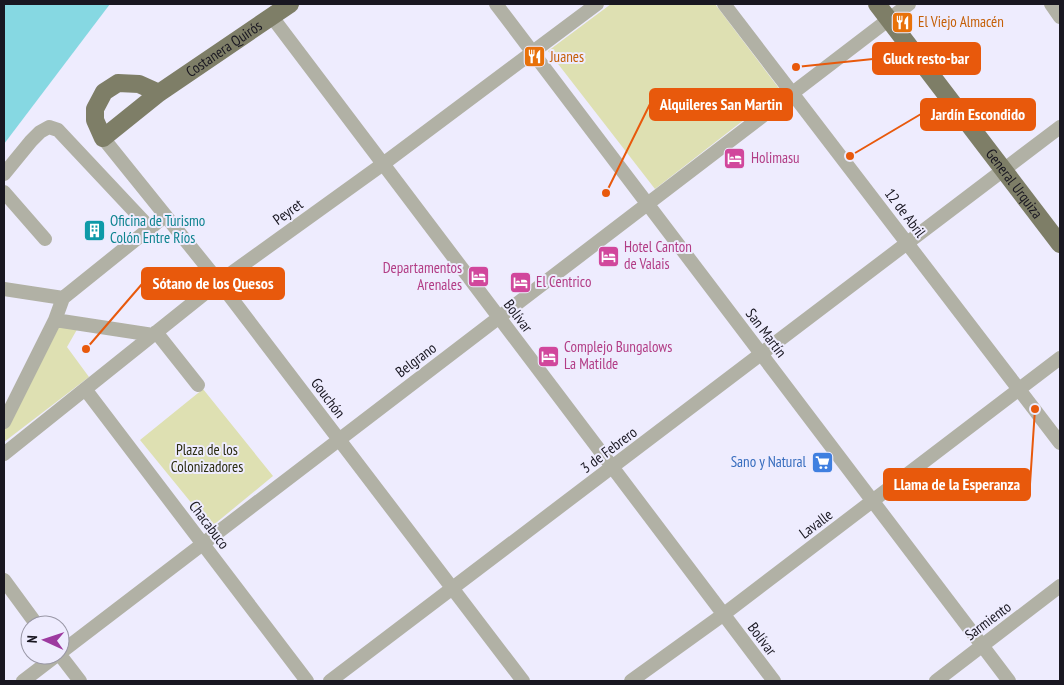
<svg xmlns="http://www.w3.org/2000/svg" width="1064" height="685" font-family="'PT Sans Narrow',sans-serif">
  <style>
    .green { fill: #dee0b2 }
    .water { fill: #86d8e2 }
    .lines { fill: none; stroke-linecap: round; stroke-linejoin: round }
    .minor { stroke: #b1b1a5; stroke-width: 14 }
    .major { stroke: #7e7e67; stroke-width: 18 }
    .labels { text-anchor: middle; stroke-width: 4; stroke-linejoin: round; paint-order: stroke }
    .food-label { font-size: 15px; fill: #c56008; stroke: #eeecfe; text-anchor: start }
    .street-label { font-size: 15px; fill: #191721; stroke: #eeecfe }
    .hotel-label { font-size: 15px; fill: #b23c85; stroke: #eeecfe; text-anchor: start }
    .culture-label { font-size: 15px; fill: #0d838f; stroke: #eeecfe; text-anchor: start }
    .park-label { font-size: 15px; fill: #2c2d11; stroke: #eeecfe }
    .shop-label { font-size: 15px; fill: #366cbe; stroke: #eeecfe; text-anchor: end }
    .leader { fill: none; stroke: #e8590c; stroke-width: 2 }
    .callout-dot { fill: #e8590c; stroke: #eeecfe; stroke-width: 2 }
    .callout { fill: #e8590c; stroke: #e8590c; stroke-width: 2 }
    .callout-label { font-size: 16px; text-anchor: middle; font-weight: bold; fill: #fff }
  </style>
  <rect width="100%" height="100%" fill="#eeecfe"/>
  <path class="green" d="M611 4H715L781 91 655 189 548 51Z
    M58 323 79 326 67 347 89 377 4 442V425Z
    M203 389 273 476 211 527 140 440Z"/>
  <path class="water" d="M4 4H110L4 144Z"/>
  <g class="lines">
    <path class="minor" d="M496 4 1009 681
      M724 4 1060 443
      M1051 4 1060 17
      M272 17 774 681
      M103 138 219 282 523 681
      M4 174 31 141 40 132 49 127 58 130 150 228
      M4 192 45 239
      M4 289 63 298
      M55 320 153 335
      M156 332 198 385
      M85 389 307 681
      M4 422 55 320 63 298 165 216
      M4 454 219 282 383 164 597 4
      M4 580 37 625
      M60 653 909 4
      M60 655 80 681
      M23 681 57 655
      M330 681 1060 127
      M631 681 724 614 1060 358
      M936 681 1060 586"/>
    <g class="major">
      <path id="s1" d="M877 4 1060 244"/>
      <path id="s2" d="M159 93 139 84 118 83 104 92 95 109V120L103 138 159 93 290 4"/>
    </g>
  </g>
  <defs>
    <symbol id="restaurant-square" viewBox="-11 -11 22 22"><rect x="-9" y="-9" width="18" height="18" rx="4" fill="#e8710a" stroke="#eeecfe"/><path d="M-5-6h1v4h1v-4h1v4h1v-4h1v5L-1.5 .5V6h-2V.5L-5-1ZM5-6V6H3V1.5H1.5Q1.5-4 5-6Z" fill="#fff"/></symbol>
    <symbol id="hotel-square" viewBox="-11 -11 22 22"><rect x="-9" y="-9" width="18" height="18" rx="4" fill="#d1479c" stroke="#eeecfe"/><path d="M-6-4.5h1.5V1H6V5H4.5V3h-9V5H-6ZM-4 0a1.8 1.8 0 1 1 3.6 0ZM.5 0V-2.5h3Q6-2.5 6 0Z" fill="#fff"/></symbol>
    <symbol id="building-square" viewBox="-11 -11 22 22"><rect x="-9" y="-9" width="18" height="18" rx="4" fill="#0f9aa8" stroke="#eeecfe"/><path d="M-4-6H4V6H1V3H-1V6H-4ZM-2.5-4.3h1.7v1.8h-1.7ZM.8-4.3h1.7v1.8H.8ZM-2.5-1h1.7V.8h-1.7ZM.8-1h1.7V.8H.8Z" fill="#fff"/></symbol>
    <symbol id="supermarket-square" viewBox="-11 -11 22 22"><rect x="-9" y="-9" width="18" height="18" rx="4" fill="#3f7fe0" stroke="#eeecfe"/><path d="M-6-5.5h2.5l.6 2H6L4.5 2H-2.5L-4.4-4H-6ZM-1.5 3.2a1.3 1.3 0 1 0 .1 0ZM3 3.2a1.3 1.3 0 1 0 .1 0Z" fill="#fff"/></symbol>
  </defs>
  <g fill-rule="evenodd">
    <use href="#restaurant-square" x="890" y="10" width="25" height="25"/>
    <use href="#restaurant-square" x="522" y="44" width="25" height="25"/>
    <use href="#hotel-square" x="722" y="146" width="25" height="25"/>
    <use href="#building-square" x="82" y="218" width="25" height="25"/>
    <use href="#hotel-square" x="596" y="244" width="25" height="25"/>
    <use href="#hotel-square" x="466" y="264" width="25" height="25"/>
    <use href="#hotel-square" x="508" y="270" width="25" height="25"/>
    <use href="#hotel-square" x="536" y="344" width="25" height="25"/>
    <use href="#supermarket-square" x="810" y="450" width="25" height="25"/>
  </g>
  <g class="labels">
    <g class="food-label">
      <text x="918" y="27">El Viejo Almacén</text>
      <text x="550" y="62">Juanes</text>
    </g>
    <g class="street-label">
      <text dy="5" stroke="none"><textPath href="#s2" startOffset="260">Costanera Quirós</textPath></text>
      <text dy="5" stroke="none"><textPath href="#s1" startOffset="226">General Urquiza</textPath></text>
      <text transform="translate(288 212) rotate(-36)" y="5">Peyret</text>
      <text transform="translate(905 213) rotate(53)" y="5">12 de Abril</text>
      <text transform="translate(518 316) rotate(53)" y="5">Bolívar</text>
      <text transform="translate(766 333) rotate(53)" y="5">San Martín</text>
      <text transform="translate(416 360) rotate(-37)" y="5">Belgrano</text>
      <text transform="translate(328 398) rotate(53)" y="5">Gouchón</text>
      <text transform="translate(609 450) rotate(-37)" y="5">3 de Febrero</text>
      <text transform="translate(816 524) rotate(-37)" y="5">Lavalle</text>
      <text transform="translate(209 525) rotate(53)" y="5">Chacabuco</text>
      <text transform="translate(988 621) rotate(-37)" y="5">Sarmiento</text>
      <text transform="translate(762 639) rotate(53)" y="5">Bolívar</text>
    </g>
    <g class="hotel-label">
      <text x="751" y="163">Holimasu</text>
      <text x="624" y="252">Hotel Canton<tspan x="624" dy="17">de Valais</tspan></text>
      <text x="462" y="273" text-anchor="end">Departamentos<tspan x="462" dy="17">Arenales</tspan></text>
      <text x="536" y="287">El Centrico</text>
      <text x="564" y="352">Complejo Bungalows<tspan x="564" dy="17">La Matilde</tspan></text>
    </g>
    <g class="culture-label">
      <text x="110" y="226">Oficina de Turismo<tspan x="110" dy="17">Colón Entre Ríos</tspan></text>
    </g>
    <g class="park-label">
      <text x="207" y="455">Plaza de los<tspan x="207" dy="17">Colonizadores</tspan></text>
    </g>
    <g class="shop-label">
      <text x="806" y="467">Sano y Natural</text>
    </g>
  </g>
  <path class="leader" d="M796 67L873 59M606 193L650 104M850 156L921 114M86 349L142 284M1035 409L1030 484"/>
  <g class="callout-dot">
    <circle cx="796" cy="67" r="5"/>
    <circle cx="606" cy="193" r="5"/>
    <circle cx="850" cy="156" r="5"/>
    <circle cx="86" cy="349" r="5"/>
    <circle cx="1035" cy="409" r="5"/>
  </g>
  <g class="callout">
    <rect x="873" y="43" width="107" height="31" rx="5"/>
    <rect x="650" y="89" width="142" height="31" rx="5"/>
    <rect x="921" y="99" width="114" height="31" rx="5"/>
    <rect x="142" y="268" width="142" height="31" rx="5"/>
    <rect x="884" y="469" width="146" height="31" rx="5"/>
  </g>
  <g class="callout-label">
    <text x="926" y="64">Gluck resto-bar</text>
    <text x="721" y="110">Alquileres San Martin</text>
    <text x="978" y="120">Jardín Escondido</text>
    <text x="213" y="289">Sótano de los Quesos</text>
    <text x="957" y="490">Llama de la Esperanza</text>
  </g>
  <rect width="1064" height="685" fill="none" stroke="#191721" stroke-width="10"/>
  <g transform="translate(45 640) rotate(273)"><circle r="24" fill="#eeecfe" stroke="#9997a6"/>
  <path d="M0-4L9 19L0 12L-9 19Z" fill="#9d3aa0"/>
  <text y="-8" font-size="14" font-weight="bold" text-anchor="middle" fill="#191721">N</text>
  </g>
</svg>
